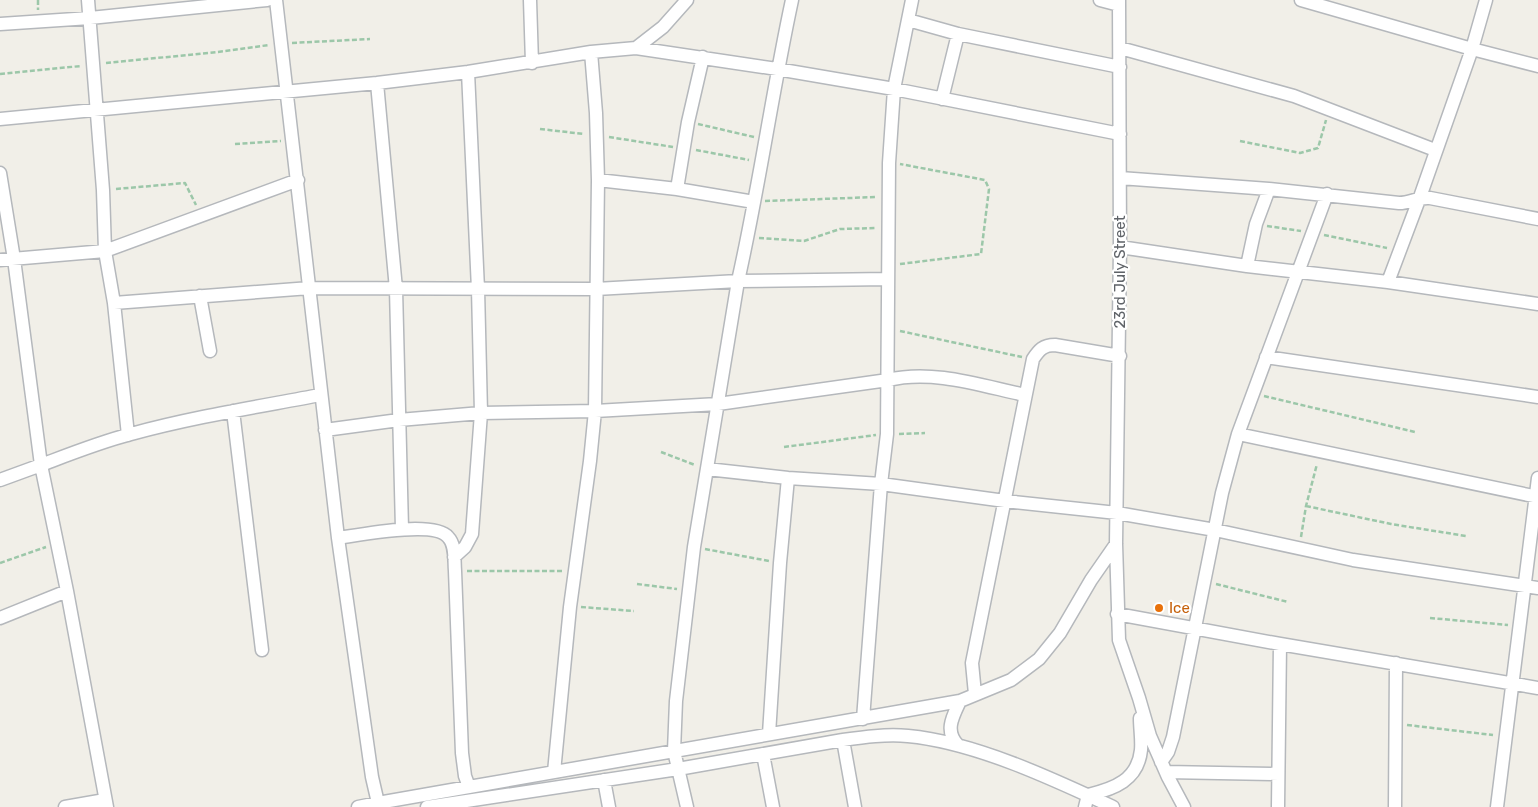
<svg xmlns="http://www.w3.org/2000/svg" width="1538" height="807" font-family="Rubik,sans-serif">
  <style>
    .lines { fill: none; stroke-linecap: round; stroke-linejoin: round }
    .minor-casing { stroke: #b5b8bc; stroke-width: 15 }
    .path { stroke: #9cc7a9; stroke-width: 2.5; stroke-dasharray: 5 2.5; stroke-linecap: butt }
    .minor { stroke: #fff; stroke-width: 12 }
    .food-dot { fill: #e8710a; stroke: #fff; stroke-width: 2 }
    .labels { text-anchor: middle; stroke-width: 4.5; stroke-linejoin: round; paint-order: stroke }
    .street-label { font-size: 15px; fill: #5f6368; stroke: #fff }
    .food-label { font-size: 15px; fill: #c56008; stroke: #fff; text-anchor: start }
  </style>
  <rect width="100%" height="100%" fill="#f1efe8"/>
  <g class="lines">
    <defs>
      <path id="minor" d="M88 0 103 190 105 251 114 303 128 435
        M276 0 338 538 372 777 378 803 358 807
        M530 0 532 63
        M1100 0 1119 5
        M1119 0 1120 247 1116 544 1119 640 1139 698 1150 736 1168 777 1184 807
        M1301 0 1472 49 1538 66
        M908 20 958 34 1120 67
        M0 24 90 18 267 0
        M636 48 777 69 894 89 1120 134
        M1120 48 1294 96 1435 150
        M377 83 396 289 402 529
        M942 99 958 34
        M0 119 377 83 468 72 591 52 636 48 663 27 687 0
        M0 173 14 259 41 465 0 480
        M1120 178 1269 189 1399 203C1411 203 1417 197 1430 198L1538 219
        M598 180 677 189 754 202
        M677 189 688 122 703 57
        M1120 247 1247 266 1388 282 1538 304
        M0 260 105 251 298 180
        M1247 266 1256 224 1269 189
        M1388 282 1420 197 1472 49 1486 0
        M200 296 210 351
        M114 303 310 288 596 289 738 281 888 279
        M1266 357 1538 397
        M233 411 262 650
        M325 430 399 420 481 413 595 411 718 404 888 380C933 369 982 386 1025 395
        M1238 434 1538 497
        M707 469 788 478 881 484 1005 501 1117 513 1215 530 1353 560 1538 588
        M338 538C359 535 434 520 448 537 456 545 454 560 455 571L462 753 465 776 469 787 960 701 1011 680 1039 659 1060 633 1091 580 1116 544
        M454 557 465 547 472 534 481 413 478 289 468 72
        M1117 614 1280 644 1538 688
        M0 618 67 591
        M975 694 972 663 1033 359C1039 350 1043 345 1055 345L1120 356
        M863 719 881 484 887 434 889 163 894 89 912 0
        M769 734 780 563 788 478
        M843 740 855 807
        M958 745C944 731 953 716 960 701
        M763 754 773 807
        M1161 762 1168 752 1173 737 1222 493 1238 434 1327 194
        M554 772 570 607 590 461 595 411 598 180 596 113 591 52
        M1166 772 1278 774
        M604 780 609 807
        M378 803 469 787
        M65 807 105 800
        M107 807 67 591 41 465C70 454 100 442 131 434 193 417 257 407 320 395
        M427 807 678 769 843 740C864 737 886 734 908 736 974 742 1053 779 1113 807
        M687 807 674 751 676 701 694 547 738 281C759 188 772 93 792 0
        M1085 807 1088 795C1114 789 1138 780 1141 750 1142 740 1140 729 1140 718
        M1278 807 1280 644
        M1395 807 1396 663
        M1497 807 1538 478"/>
    </defs>
    <use href="#minor" class="minor-casing"/>
    <path class="path" d="M38 0V10
      M292 43 370 39
      M106 63 218 52 269 45
      M0 74 81 66
      M698 124 754 137
      M540 129 584 134
      M609 137 673 147
      M1240 141 1300 153 1318 148 1326 120
      M235 144 281 141
      M696 150 749 160
      M116 189 185 183 196 205
      M765 201 877 197
      M1267 226 1301 231
      M1324 235 1387 248
      M759 238 804 241 840 229 876 228
      M900 264 981 254 989 189 985 180 900 164
      M900 331 1022 357
      M1264 396 1415 432
      M899 434 925 433
      M784 447 876 435
      M661 452 695 465
      M1306 506 1391 524 1466 536
      M1301 537 1306 506 1317 464
      M705 549 769 561
      M0 563 46 547
      M467 571H564
      M637 584 677 589
      M1216 584 1288 602
      M581 607 634 611
      M1430 618 1508 625
      M1407 725 1493 735"/>
    <use href="#minor" class="minor"/>
  </g>
  <circle class="food-dot" cx="1159" cy="608" r="5"/>
  <g class="labels">
    <g class="street-label">
      <text transform="translate(1120 272) rotate(-90)" y="5">23rd July Street</text>
    </g>
    <g class="food-label">
      <text x="1169" y="613">Ice</text>
    </g>
  </g>
</svg>
